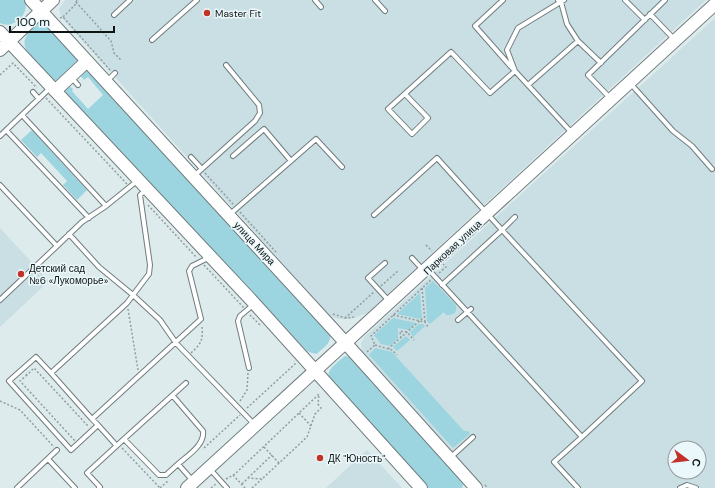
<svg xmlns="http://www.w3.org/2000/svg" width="715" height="488" font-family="'DM Sans',sans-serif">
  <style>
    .built { fill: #c9dfe3; fill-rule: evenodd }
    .green { fill: #9cd5df }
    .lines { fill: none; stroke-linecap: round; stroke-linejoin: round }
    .service-casing { stroke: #707c7e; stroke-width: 6 }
    .secondary-casing { stroke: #707c7e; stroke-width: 14 }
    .path { stroke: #929c9e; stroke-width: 1.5; stroke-dasharray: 2 2; stroke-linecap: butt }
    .service { stroke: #fff; stroke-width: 4 }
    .secondary { stroke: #fff; stroke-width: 12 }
    .poi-dot { fill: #c13328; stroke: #ebf8fb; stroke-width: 1.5 }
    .labels { text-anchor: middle; stroke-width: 3; stroke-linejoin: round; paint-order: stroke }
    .poi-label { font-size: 10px; fill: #0e1314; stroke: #ebf8fb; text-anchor: start }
    .street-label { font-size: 10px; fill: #0e1314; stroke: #ebf8fb }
  </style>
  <rect width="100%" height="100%" fill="#deebed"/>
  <path class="built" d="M65 0H706L367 313 351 319H338L330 316 61 17 59 9Z
    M715 18V488H485L362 351 361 343 365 336ZM675 448H699V472H675Z
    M0 228 49 281 0 327Z
    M367 450 402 488H326Z"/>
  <path class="green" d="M0 0H25C30 14 13 30 0 23Z
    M44 22 81 60 56 83 28 53C22 43 24 37 32 29 36 25 38 23 44 22Z
    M88 68 329 331C334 342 324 347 317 354L312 353 307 351 65 93 64 90 68 85 73 89 72 91 88 109 103 95 88 77 84 80 80 75Z
    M32 130 87 190 77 200 63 185 67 181 41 153 37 157 21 140Z
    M433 281 456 305C457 311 455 314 450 315H446L444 312 430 324 427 321 425 288Z
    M420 293 422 317 420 319 397 314Z
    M393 318 416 323 409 330 398 328V339L390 346 381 344 374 335Z
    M419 324H423L425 326 413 337 410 332Z
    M406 336 410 340 397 351 393 347Z
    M375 348 392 352 464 431H468L470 434 453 448 369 355Z
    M345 356 352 357 464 482 462 488H428L329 380C325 370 338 362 345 356Z"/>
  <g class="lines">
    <defs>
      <path id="service" d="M315 0 321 7
        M375 0 385 11
        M503 0 475 26 513 69
        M558 0 561 2 567 24 578 41
        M625 0 645 20
        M650 14 674 39
        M114 15 130 0
        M152 40 197 0
        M515 71 507 50 518 28 564 0
        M71 77 78 85
        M108 80 115 73
        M630 83 673 131 692 146 712 169
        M528 85 578 41 601 63
        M33 92 39 99
        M405 94 428 118 412 134 388 109 451 52 490 93 515 71 572 133
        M611 99 588 75 665 0
        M6 130 89 218
        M0 136 50 88
        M233 156 264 129 291 161
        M191 157 202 169
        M194 176 255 121 260 113 259 105 226 65
        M0 185 57 246 82 222 106 206 22 115
        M146 190 140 195 150 265 149 274 133 295 160 320 176 343 255 425
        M106 206 137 181
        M229 215 316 139 342 167
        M374 215 437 158 502 230 442 285
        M515 217 502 230 642 381 582 437
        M69 234 99 267 133 295 127 303 51 373 92 419 201 319 189 271 192 266 208 258
        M412 258 423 270
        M385 263 368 278 389 301
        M428 269 582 437 554 462 578 488
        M0 300 57 246
        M458 320 471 309
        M249 368 238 321 240 316 253 305
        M51 373 36 357 9 381 71 450 98 425 92 419
        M173 396 203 431C205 445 187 456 178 464
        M98 425 116 445
        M124 439 186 383
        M451 457 473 437
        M48 459 75 488
        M209 468 227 488
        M17 488 57 450
        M99 488 100 487 87 473 124 439 159 475H166L178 464 193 481
        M680 488 687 485 696 488"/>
      <path id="secondary" d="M31 0 333 329 476 488
        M0 32 254 303 421 488
        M0 50 53 0
        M55 91 87 61
        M187 488 715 4"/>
    </defs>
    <use href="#service" class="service-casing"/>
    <use href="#secondary" class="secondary-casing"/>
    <path class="path" d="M76 2 111 41 114 53 121 60
      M63 17 75 5 77 0
      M60 18 63 17 110 70
      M0 75 13 63 37 88
      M46 98 127 184
      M205 173 234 205
      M148 205 197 258
      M240 212 276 252
      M426 245 432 251
      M204 265 244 308
      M439 273 446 267 443 264
      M381 286 399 270
      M422 288 425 322
      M128 309 138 370
      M333 314 345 318 354 317
      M250 315 261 326
      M393 315 425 322 428 327
      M345 318 374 292
      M401 338 400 331 407 332 414 340
      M375 345 392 350 397 355
      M388 349 424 317
      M367 352 375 345 371 336 432 279
      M191 353C202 343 203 340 202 325
      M26 374 27 375 34 368 88 426
      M27 375 20 381 75 441
      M0 401 20 410 54 447
      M240 401 247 390 248 373
      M247 408 295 364 294 361
      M299 413 311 426
      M264 447 279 463
      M122 448 160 488
      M204 448 240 415
      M233 475 245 488
      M248 478 272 455
      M226 479 235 474 319 394
      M242 484 248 478 262 479 307 437 315 414 321 408 318 404 319 394
      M485 485 488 488
      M160 488 169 480
      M211 488 216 484
      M252 488 262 479"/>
    <use href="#service" class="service"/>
    <use href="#secondary" class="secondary"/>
  </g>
  <g class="poi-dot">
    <circle cx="207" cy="13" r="4"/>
    <circle cx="21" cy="274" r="4"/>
    <circle cx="320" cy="458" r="4"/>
  </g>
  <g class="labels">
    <g class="poi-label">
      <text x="215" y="17">Master Fit</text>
      <text x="29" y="272">Детский сад<tspan x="29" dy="12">№6 «Лукоморье»</tspan></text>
      <text x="328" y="462">ДК "Юность"</text>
    </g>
    <g class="street-label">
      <text transform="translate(255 243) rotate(47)" y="4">улица Мира</text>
      <text transform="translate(452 247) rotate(-43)" y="4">Парковая улица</text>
    </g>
  </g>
  <g transform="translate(687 460) rotate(105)"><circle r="19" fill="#ebf8fb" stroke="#939c9f"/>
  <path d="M0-3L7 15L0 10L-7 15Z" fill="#c13328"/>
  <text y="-6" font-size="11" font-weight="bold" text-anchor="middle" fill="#0e1314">С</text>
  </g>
  <path d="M10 26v6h104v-6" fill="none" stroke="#0e1314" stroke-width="2"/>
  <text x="16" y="26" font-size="12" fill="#0e1314" stroke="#ebf8fb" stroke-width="3" paint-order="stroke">100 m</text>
</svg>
